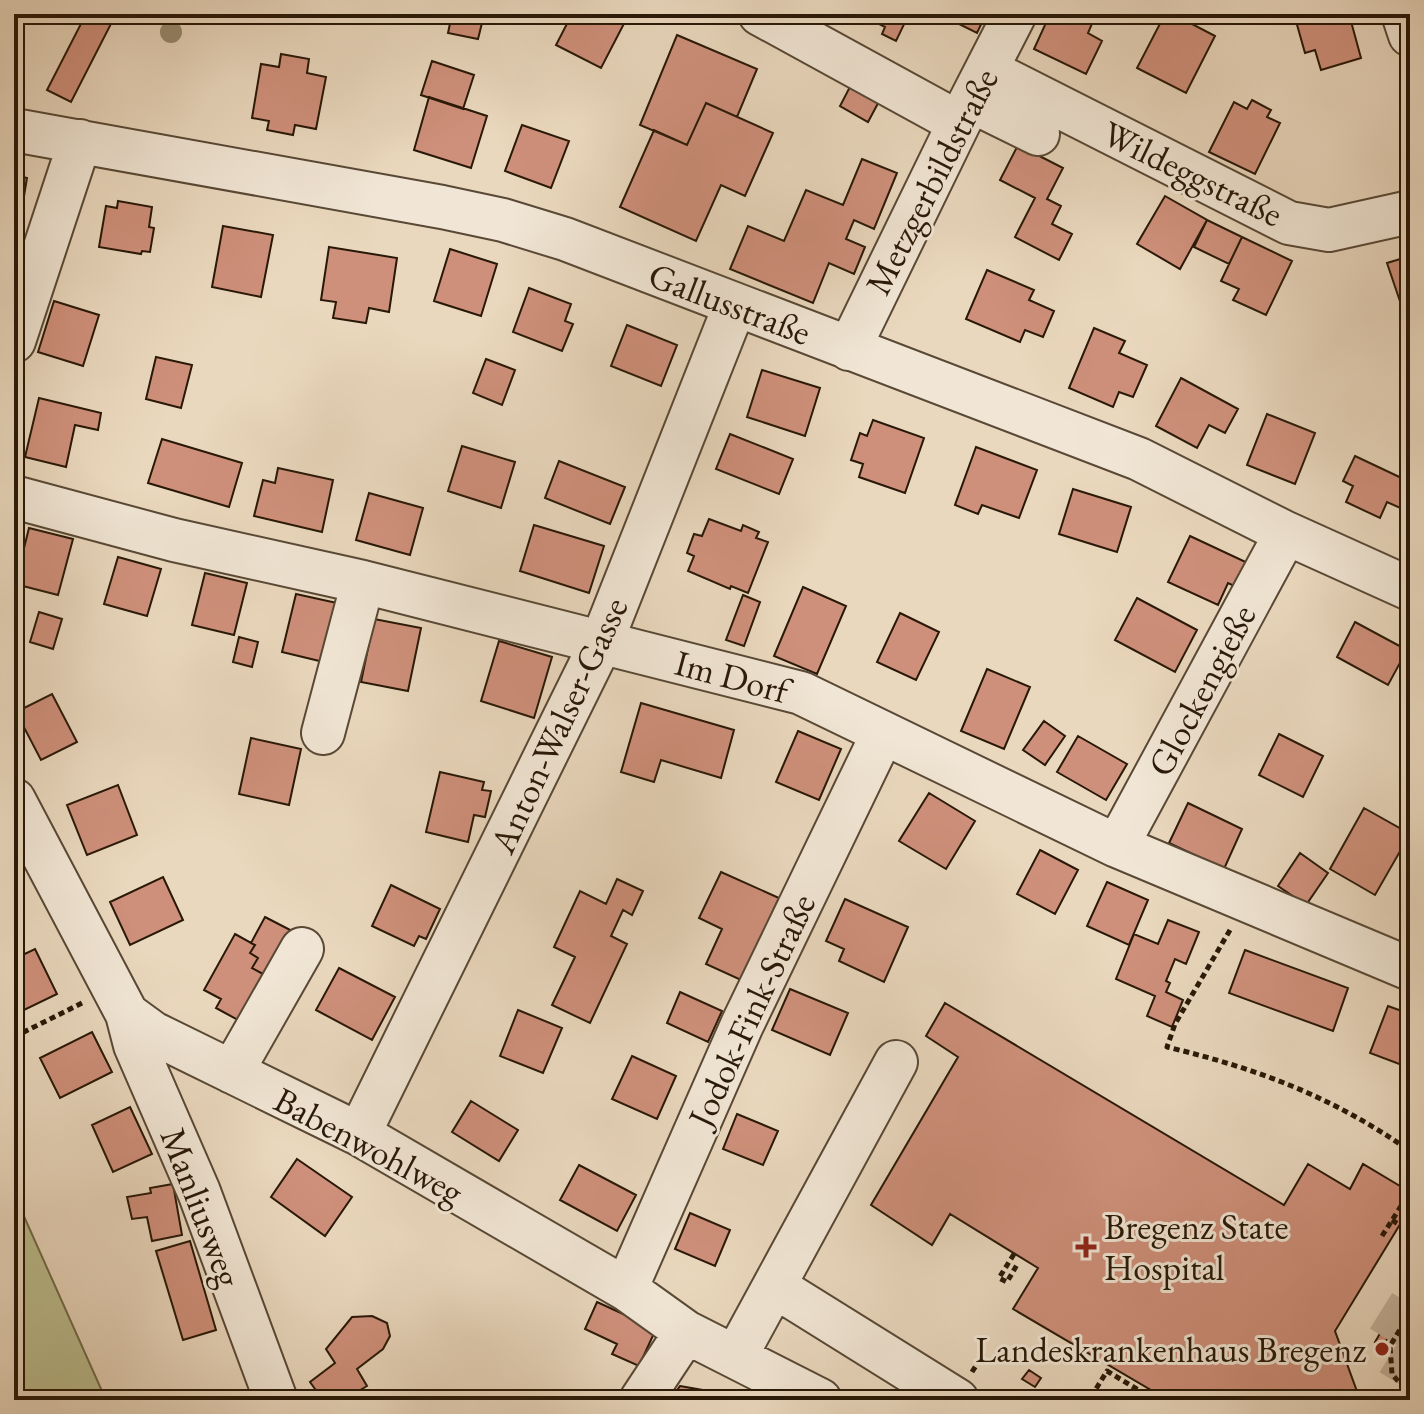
<svg xmlns="http://www.w3.org/2000/svg" width="1424" height="1414" font-family="'EB Garamond',serif">
  <style>
    .green { fill: #bcbd8e; stroke: #726a4a; stroke-width: 2 }
    .building { fill: #cf907b; stroke: #281807; stroke-width: 2 }
    .lines { fill: none; stroke-linecap: round; stroke-linejoin: round }
    .minor-tunnel { stroke: #c3b299; stroke-width: 42; stroke-dasharray: 42 21; stroke-linecap: butt }
    .minor-casing { stroke: #584835; stroke-width: 46 }
    .path { stroke: #281807; stroke-width: 5; stroke-dasharray: 6 4; stroke-linecap: butt }
    .minor { stroke: #f1e6d5; stroke-width: 42 }
    .tree { fill: #988a70 }
    .poi-dot { fill: #8f2418; stroke: #f1e6d5; stroke-width: 3 }
    .labels { text-anchor: middle; stroke-width: 6; stroke-linejoin: round; paint-order: stroke }
    .street-label { font-size: 36px; fill: #281807; stroke: #f1e6d5 }
    .poi-label { font-size: 36px; fill: #281807; stroke: #f1e6d5; text-anchor: start }
  </style>
  <rect width="100%" height="100%" fill="#ead8be"/>
  <filter id="stains"><feTurbulence type="fractalNoise" baseFrequency=".0025" numOctaves="4"/><feColorMatrix values="0 0 0 0 .2 0 0 0 0 .09 0 0 0 0 .02 0 0 0 .5 -.17"/></filter>
  <radialGradient id="worn" r=".72"><stop offset=".6" stop-color="#630" stop-opacity="0"/><stop offset="1" stop-color="#630" stop-opacity=".3"/></radialGradient>
  <path class="green" d="M14 1194 106 1400H14Z"/>
  <path class="building" d="M86 14H116L71 102 47 90Z
    M452 14 484 15 478 39 448 33Z
    M572 14H629L601 68 556 45Z
    M860 14H909L896 41 882 34 885 27Z
    M959 14H986L977 33 955 22Z
    M1050 14H1085L1094 19 1088 33 1102 41 1086 74 1034 49Z
    M1165 14H1173L1215 36 1186 93 1137 68Z
    M1294 14H1349L1361 58 1321 70 1315 50 1305 53Z
    M677 35 757 69 737 117 706 103 687 145 640 125Z
    M281 54 309 59 307 73 326 77 316 129 295 125 293 135 267 130 269 121 252 118 261 64 279 67Z
    M432 61 474 75 463 109 421 95Z
    M854 79 883 94 868 122 840 106Z
    M429 97 487 116 471 168 414 150Z
    M1252 100 1271 110 1267 117 1280 123 1255 174 1209 152 1234 102 1247 109Z
    M706 103 773 133 745 196 721 185 696 241 620 207 654 130 687 145Z
    M522 125 569 141 551 188 505 171Z
    M1018 145 1063 168 1047 199 1061 206 1052 224 1072 234 1059 260 1015 237 1035 198 1000 180Z
    M862 159 897 173 874 229 854 220 846 239 865 247 854 274 829 263 813 303 730 269 748 226 784 241 806 190 843 205Z
    M14 169 24 171 16 220H14Z
    M23 177 27 178 15 250 14 220Z
    M1165 196 1207 220 1180 269 1137 244Z
    M118 201 152 207 149 227 154 228 150 252 142 251 141 254 99 247 106 206 117 208Z
    M1207 220 1242 237 1229 264 1194 247Z
    M223 226 273 235 261 297 212 287Z
    M1242 237 1292 261 1266 315 1233 300 1239 289 1221 281Z
    M329 247 397 258 389 312 369 308 366 323 333 318 336 302 321 300Z
    M450 249 497 264 481 316 434 301Z
    M1410 256V328H1409L1387 263Z
    M987 270 1034 290 1029 300 1054 311 1043 337 1025 330 1020 342 966 319Z
    M529 288 571 304 565 321 573 324 562 351 513 332Z
    M54 301 99 315 83 366 38 352Z
    M627 325 677 345 661 386 611 366Z
    M1094 328 1125 341 1119 353 1147 365 1133 397 1119 392 1113 407 1069 388Z
    M156 357 192 365 181 408 146 399Z
    M486 359 515 370 502 405 473 393Z
    M762 370 820 388 805 436 747 417Z
    M1181 378 1238 409 1225 433 1209 425 1197 448 1156 426Z
    M39 398 101 413 98 430 75 425 66 467 25 457Z
    M1267 414 1315 433 1295 484 1247 465Z
    M873 420 924 438 905 493 859 477 863 464 851 460 860 433 867 436Z
    M730 434 793 459 779 494 716 469Z
    M162 439 242 463 229 507 148 483Z
    M462 446 515 462 501 508 448 491Z
    M976 447 1037 470 1019 518 982 505 978 514 955 505Z
    M1355 456 1410 482V500L1405 510 1387 502 1380 518 1346 502 1353 486 1343 481Z
    M559 461 625 487 610 524 545 498Z
    M278 468 333 480 322 532 254 516 263 480 275 483Z
    M1073 489 1131 507 1117 552 1059 534Z
    M369 493 423 508 410 555 356 540Z
    M709 519 741 531 743 525 759 532 756 538 768 542 748 593 731 586 730 589 688 571 694 556 687 553 694 534 702 536Z
    M534 525 604 546 589 593 520 571Z
    M29 528 73 539 58 595 15 584Z
    M1190 536 1252 565 1241 589 1228 583 1218 605 1168 582Z
    M118 557 161 569 147 616 104 604Z
    M205 573 247 583 234 635 192 625Z
    M803 587 846 606 817 674 774 656Z
    M296 594 346 605 332 664 282 652Z
    M743 595 760 602 744 646 726 640Z
    M1137 598 1197 630 1175 672 1115 640Z
    M39 612 62 619 53 649 30 642Z
    M900 613 939 632 916 680 877 662Z
    M374 619 421 628 408 691 361 682Z
    M1355 622 1407 650 1388 685 1337 657Z
    M239 637 258 642 252 667 233 662Z
    M499 641 552 657 534 718 481 701Z
    M987 669 1030 687 1004 749 961 731Z
    M52 694 77 742 41 760 16 712Z
    M641 703 734 730 721 778 661 760 654 782 621 772Z
    M1044 721 1065 736 1045 765 1023 750Z
    M798 731 841 749 819 800 776 782Z
    M1279 734 1323 756 1303 797 1259 775Z
    M1078 736 1127 764 1106 800 1057 772Z
    M251 738 301 749 289 805 239 794Z
    M440 772 484 782 482 790 491 791 485 817 474 815 468 842 426 832Z
    M118 785 137 835 87 855 67 805Z
    M929 793 975 821 946 869 899 841Z
    M1188 803 1242 829 1224 869 1169 843Z
    M1364 808 1410 834 1375 895 1330 869Z
    M1040 850 1078 870 1055 914 1017 894Z
    M1300 853 1328 873 1306 905 1278 886Z
    M721 872 779 898 741 980 706 964 722 929 699 918Z
    M163 877 183 920 130 945 110 902Z
    M617 879 643 891 632 915 623 910 611 936 627 944 590 1023 552 1005 575 957 554 947 580 891 606 904Z
    M1107 882 1148 900 1129 945 1087 926Z
    M391 885 440 909 426 939 419 936 414 946 372 926Z
    M845 899 908 927 884 982 839 961 844 949 826 941Z
    M265 917 298 934 278 982 252 968 258 958 250 953 255 945 251 943Z
    M1168 920 1199 932 1186 964 1175 959 1166 981 1170 983 1166 992 1183 1000 1172 1027 1147 1016 1155 996 1116 979 1134 934 1158 944Z
    M235 934 255 945 250 953 258 958 252 968 274 980 249 1026 216 1008 221 999 204 990Z
    M35 949 57 994 22 1011 14 995V959Z
    M1245 950 1348 988 1333 1031 1229 993Z
    M339 968 395 997 372 1040 316 1010Z
    M790 989 848 1013 830 1055 772 1030Z
    M680 992 722 1011 708 1042 667 1023Z
    M945 1003 1284 1205 1308 1164 1350 1189 1363 1164 1410 1192V1208L1335 1331 1358 1394 1368 1400H1168L1013 1309 1038 1268 950 1214 932 1245 871 1205 958 1057 926 1036Z
    M1388 1006 1410 1014V1068L1370 1053Z
    M518 1010 562 1028 543 1073 500 1056Z
    M92 1032 112 1072 60 1098 40 1058Z
    M632 1056 676 1076 657 1119 612 1099Z
    M471 1101 518 1130 499 1161 452 1132Z
    M130 1107 152 1154 113 1172 92 1125Z
    M737 1114 778 1131 763 1165 723 1149Z
    M297 1159 352 1197 325 1236 271 1197Z
    M579 1165 636 1195 617 1231 560 1200Z
    M173 1184 182 1235 152 1241 147 1217 132 1219 127 1197 151 1193 150 1188Z
    M690 1213 730 1230 715 1266 675 1249Z
    M190 1241 216 1330 183 1340 156 1251Z
    M1410 1282V1299L1383 1346 1375 1342Z
    M597 1302 656 1329 639 1366 612 1354 617 1344 585 1329Z
    M372 1316 387 1323 390 1336 383 1349 357 1369 367 1386 343 1400H323L310 1382 335 1363 326 1349 352 1317Z
    M1029 1370 1041 1378 1035 1387 1022 1379Z
    M680 1386 714 1392 724 1400H670Z"/>
  <g class="lines">
    <path class="minor-tunnel" d="M1410 1304 1382 1349 1410 1366"/>
    <defs>
      <path id="minor" d="M760 14 959 123
        M1403 14 1410 35
        M987 70 1289 223 1329 230 1410 212
        M971 101 1038 134
        M14 130 442 207 503 220 565 239 1139 459 1286 533 1410 589
        M14 341 80 141
        M849 349 959 123 1015 14
        M14 497 174 540 363 582 801 693 1117 846 1410 969
        M323 733 363 582
        M14 800 127 1014 153 1033 359 1134 626 1289 686 1332 820 1400
        M1117 846 1286 533
        M127 1014 135 1045 199 1192 276 1400
        M232 1072 302 949
        M359 1134 602 641 735 305
        M774 1286 957 1400
        M626 1289 742 1025 883 733
        M736 1356 896 1062
        M641 1400 686 1332"/>
    </defs>
    <use href="#minor" class="minor-casing"/>
    <path class="path" d="M1230 930 1175 1024 1167 1047C1259 1069 1333 1097 1410 1151
      M14 1037 82 1003
      M1392 1220 1410 1232
      M1382 1236 1410 1192
      M1014 1254 999 1278 1007 1282 1018 1263
      M1410 1313 1390 1346 1392 1374 1410 1395
      M972 1372 984 1353
      M1091 1397 1107 1371 1155 1400"/>
    <use href="#minor" class="minor"/>
  </g>
  <circle class="tree" cx="171" cy="32" r="11"/>
  <g class="poi-dot">
    <path d="M1082 1235h8v8h8v8h-8v8h-8v-8h-8v-8h8z"/>
    <circle cx="1382" cy="1349" r="8"/>
  </g>
  <g class="labels">
    <g class="street-label">
      <text transform="translate(1193 173) rotate(26)" y="13">Wildeggstraße</text>
      <text transform="translate(931 181) rotate(-63)" y="13">Metzgerbildstraße</text>
      <text transform="translate(730 303) rotate(21)" y="13">Gallusstraße</text>
      <text transform="translate(732 676) rotate(15)" y="13">Im Dorf</text>
      <text transform="translate(1201 690) rotate(-62)" y="13">Glockengieße</text>
      <text transform="translate(558 725) rotate(-65)" y="13">Anton-Walser-Gasse</text>
      <text transform="translate(751 1010) rotate(-65)" y="13">Jodok-Fink-Straße</text>
      <text transform="translate(369 1145) rotate(28)" y="13">Babenwohlweg</text>
      <text transform="translate(202 1207) rotate(69)" y="13">Manliusweg</text>
    </g>
    <g class="poi-label">
      <text x="1104" y="1239">Bregenz State<tspan x="1104" dy="41">Hospital</tspan></text>
      <text x="1366" y="1362" text-anchor="end">Landeskrankenhaus Bregenz</text>
    </g>
  </g>
  <rect width="1424" height="1414" fill="none" stroke="#ead8be" stroke-width="48"/>
  <rect x="16" y="16" width="1392" height="1382" fill="none" stroke="#281807" stroke-width="4"/>
  <rect x="24" y="24" width="1376" height="1366" fill="none" stroke="#281807" stroke-width="2"/>
  <rect width="100%" height="100%" filter="url(#stains)"/>
  <rect width="100%" height="100%" fill="url(#worn)"/>
</svg>
